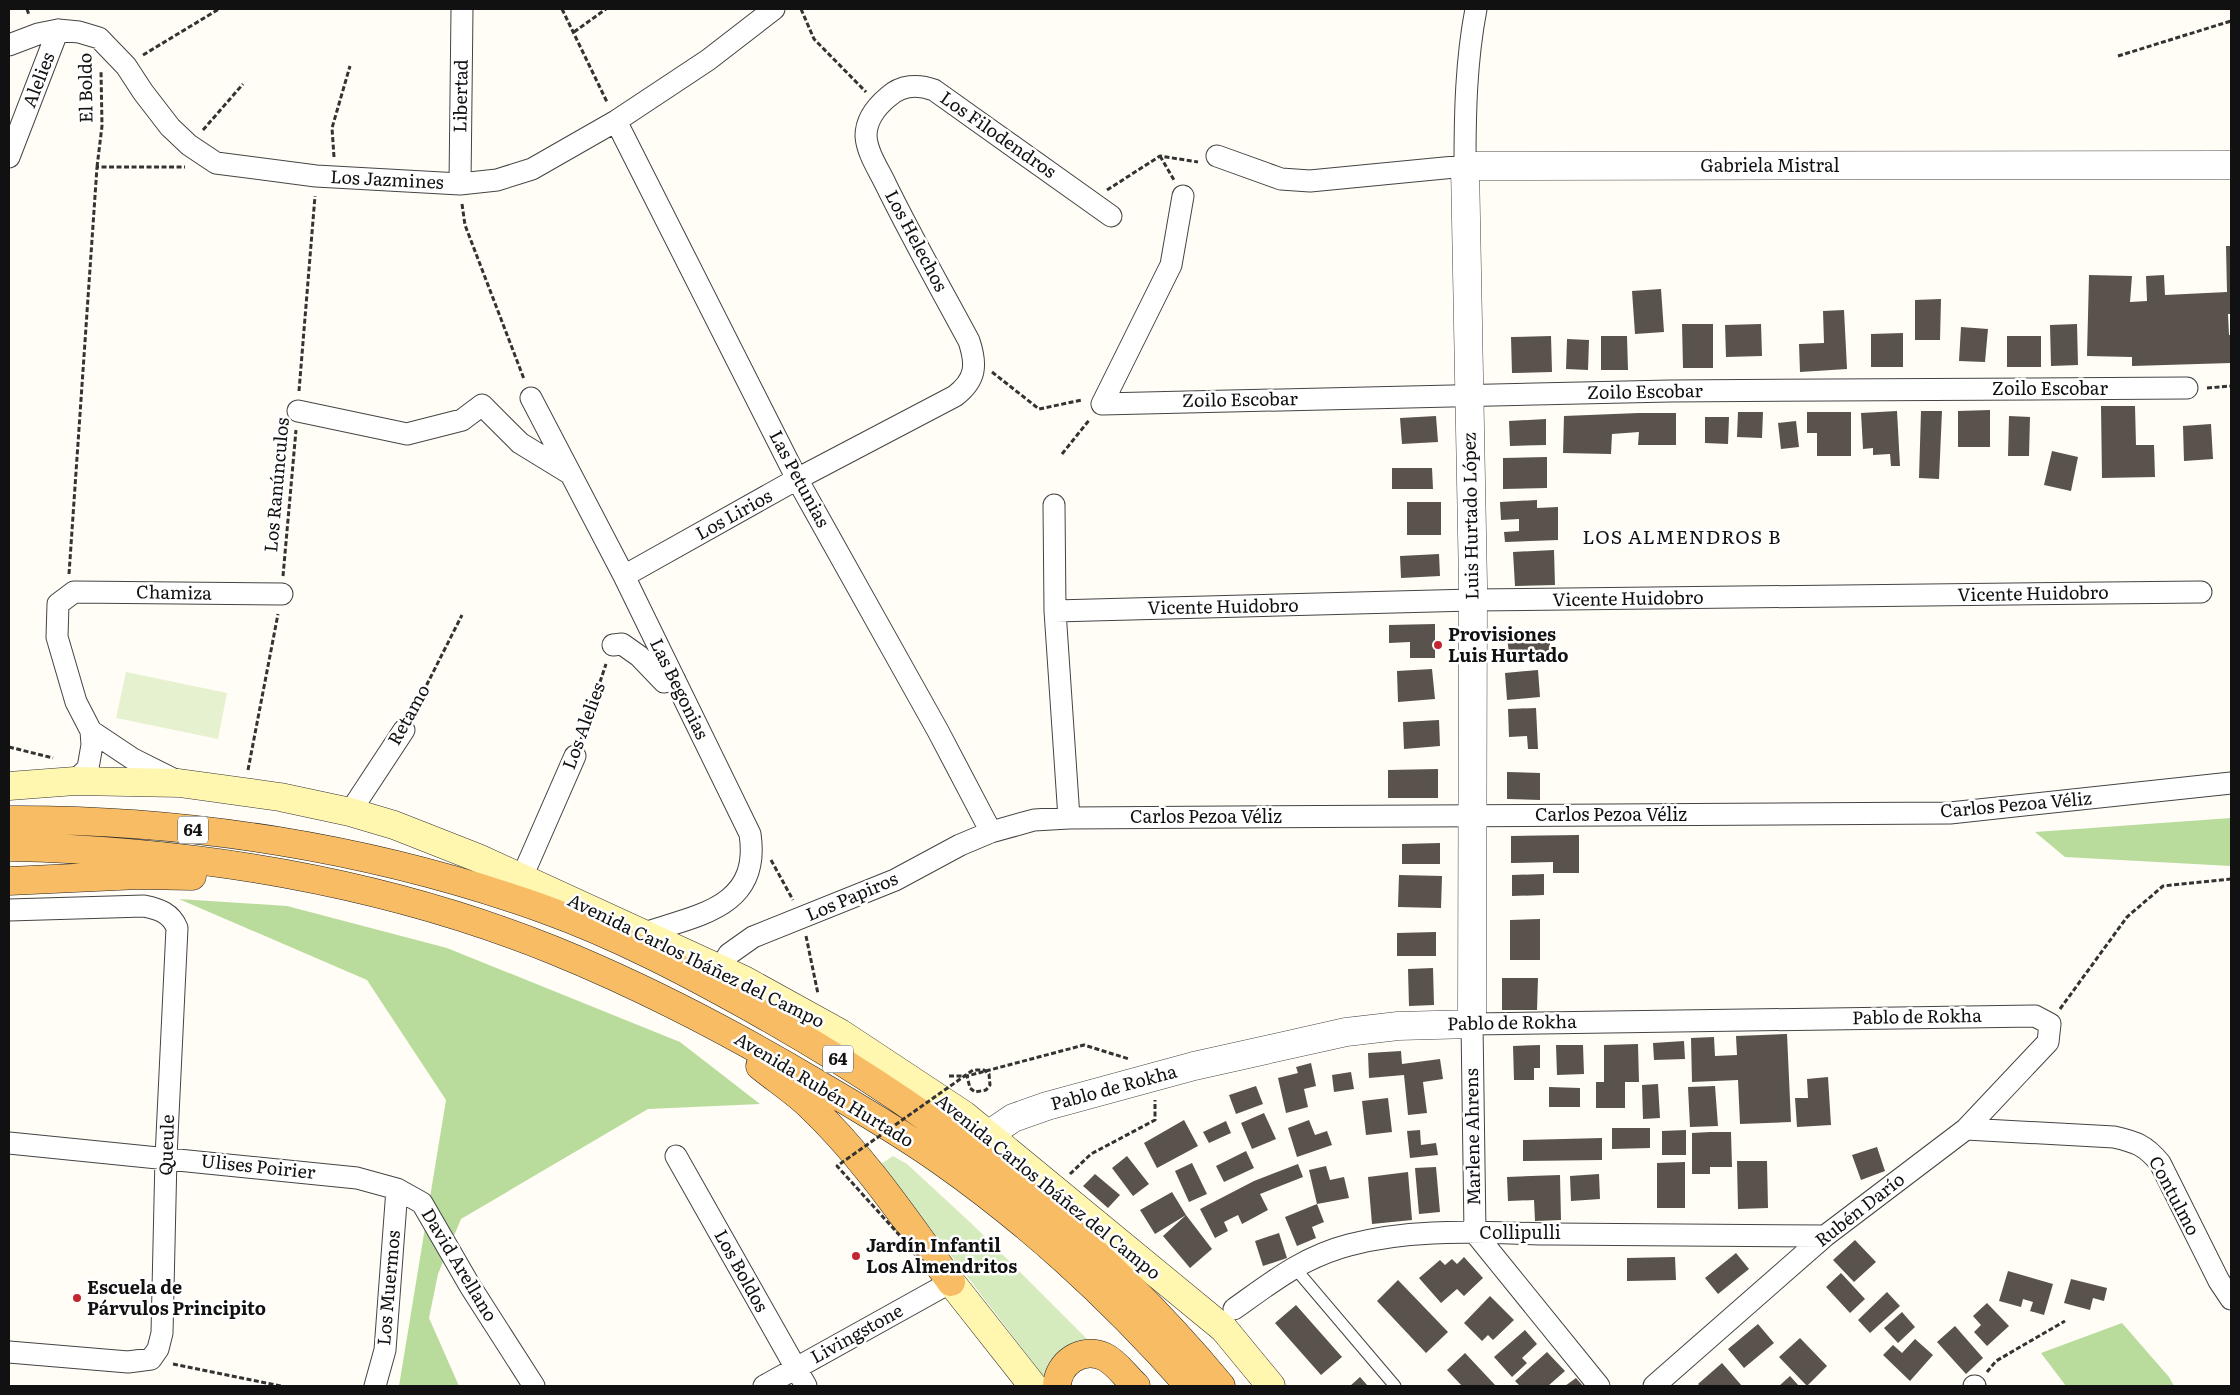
<svg xmlns="http://www.w3.org/2000/svg" width="2240" height="1395" font-family="Literata,serif">
  <style>
    .green { fill: #d5ebbd }
    .forest { fill: #b9dc9c }
    .pitch { fill: #e6f2cf }
    .building { fill: #5a524d }
    .lines { fill: none; stroke-linecap: round; stroke-linejoin: round }
    .service-casing { stroke: #444; stroke-width: 13 }
    .minor-casing { stroke: #444; stroke-width: 23 }
    .tertiary-casing { stroke: #444; stroke-width: 29 }
    .secondary-casing { stroke: #333; stroke-width: 29 }
    .trunk-casing { stroke: #222; stroke-width: 29 }
    .path { stroke: #333; stroke-width: 3; stroke-dasharray: 5 2.5; stroke-linecap: butt }
    .service { stroke: #fff; stroke-width: 11 }
    .minor { stroke: #fff; stroke-width: 21 }
    .tertiary { stroke: #fff; stroke-width: 28 }
    .secondary { stroke: #fff6b0; stroke-width: 28 }
    .trunk { stroke: #f7bc64; stroke-width: 28 }
    .path-bridge { stroke: #333; stroke-width: 3; stroke-dasharray: 5 2.5; stroke-linecap: butt }
    .poi-dot { fill: #c4262e; stroke: #fff; stroke-width: 2 }
    .labels { text-anchor: middle; stroke-width: 5; stroke-linejoin: round; paint-order: stroke }
    .shield { fill: #fff; stroke: #585858; stroke-width: 1 }
    .shield-label { font-size: 16px; font-weight: bold; fill: #111 }
    .street-label { font-size: 18px; fill: #111; stroke: #fff }
    .poi-label { font-size: 18px; font-weight: bold; fill: #111; stroke: #fff; text-anchor: start }
    .neighbourhood-label { font-size: 19px; letter-spacing: 1px; fill: #111; stroke: #fff }
  </style>
  <rect width="100%" height="100%" fill="#fffdf5"/>
  <path class="green" d="M893 1156 907 1164 972 1224 1093 1345 1045 1378 881 1164Z"/>
  <path class="forest" d="M2231 818V866L2065 857 2035 832Z
    M179 899 287 906 447 948 680 1042 760 1104 648 1109 461 1219 438 1274 429 1318 459 1386H399L446 1100 367 980Z
    M2122 1323 2169 1377 2174 1386H2066L2041 1353Z"/>
  <path class="pitch" d="M126 672 227 693 218 739 116 718Z"/>
  <path class="building" d="M2226 246H2231V314H2228L2229 335H2231V363L2132 366V357L2087 356 2089 275 2132 276 2130 302 2147 301 2146 276 2164 275 2165 295 2227 292Z
    M1661 289 1664 332 1635 334 1632 291Z
    M1941 299 1940 340H1915V300Z
    M1844 310 1847 369 1800 372 1799 344 1824 343 1823 311Z
    M1682 324H1713V368H1683Z
    M1761 324 1762 356 1726 357 1725 325Z
    M2077 324 2078 365 2051 366 2050 325Z
    M1961 327 1988 329 1985 362 1959 361Z
    M1903 333V367H1871V334Z
    M1551 336 1552 372 1512 373 1511 337Z
    M1601 336H1627L1628 370H1601Z
    M2007 336H2041V367H2007Z
    M1567 339 1589 340 1588 370 1566 369Z
    M2101 406H2135L2136 445H2154L2155 477 2102 478Z
    M1990 410V447H1958V411Z
    M1897 411 1900 466H1891L1890 454 1873 455V448L1863 449 1861 413Z
    M1921 411H1942L1939 479 1919 478Z
    M1738 412H1763L1762 438 1737 437Z
    M1807 412H1851V456H1817V433H1807Z
    M1639 413H1676V445H1638L1639 432 1612 434 1611 454 1563 453 1564 416Z
    M1436 416 1438 442 1402 444 1400 418Z
    M2009 416 2030 417 2029 456H2008Z
    M1705 417H1729L1728 444 1705 443Z
    M1546 419V445L1510 446 1509 421Z
    M1796 421 1799 447 1781 449 1778 423Z
    M2211 424 2213 459 2184 461 2183 426Z
    M2052 451 2078 457 2071 491 2044 485Z
    M1547 457V488L1503 489V458Z
    M1392 468H1432L1433 489H1392Z
    M1537 500V508L1558 507V540L1505 542 1504 532 1519 531V519L1501 520 1500 502Z
    M1407 502H1441V535H1407Z
    M1554 550 1555 585 1515 586 1513 552Z
    M1439 554 1440 576 1401 578 1400 556Z
    M1435 624V658H1410V642L1389 643V625Z
    M1549 633 1551 655 1510 660 1507 638Z
    M1432 669 1435 699 1398 702 1397 671Z
    M1538 670 1540 697 1507 700 1505 673Z
    M1536 708 1538 749H1528L1527 736 1509 737 1508 709Z
    M1439 720 1440 746 1404 749 1403 722Z
    M1438 769V798H1388V770Z
    M1507 772 1540 773V800L1507 799Z
    M1579 835V873H1553V862L1511 863V836Z
    M1440 843V864H1402V844Z
    M1544 874V895L1512 896V875Z
    M1399 875 1442 876 1441 908 1398 907Z
    M1540 919V960H1510V920Z
    M1436 932V956H1397V933Z
    M1433 968 1434 1005 1409 1006 1408 969Z
    M1502 978H1538L1537 1010H1502Z
    M1787 1034 1791 1122 1740 1124 1738 1080 1692 1082 1691 1038 1714 1037 1715 1056 1737 1055 1736 1036Z
    M1684 1041 1685 1059 1654 1060 1653 1043Z
    M1638 1044 1639 1082H1625V1108H1596V1082H1604V1045Z
    M1540 1045V1068H1534V1080H1514L1513 1046Z
    M1556 1045H1583L1584 1074 1557 1075Z
    M1401 1051 1402 1064 1440 1059 1443 1079 1423 1082 1427 1113 1408 1115 1404 1075 1369 1078 1368 1053Z
    M1311 1063 1316 1086 1304 1089 1308 1107 1286 1113 1278 1078 1298 1073 1296 1067Z
    M1351 1072 1354 1089 1334 1092 1332 1075Z
    M1828 1077 1831 1125 1797 1127 1795 1098H1808L1807 1079Z
    M1658 1084 1660 1118 1643 1119 1642 1085Z
    M1256 1086 1263 1104 1236 1114 1229 1095Z
    M1715 1086 1718 1126 1690 1127 1688 1087Z
    M1549 1087 1580 1088V1107H1549Z
    M1388 1098 1392 1132 1366 1135 1362 1101Z
    M1264 1113 1276 1139 1252 1149 1241 1123Z
    M1184 1120 1198 1146 1157 1168 1144 1143Z
    M1309 1120 1315 1135 1327 1131 1332 1145 1297 1157 1288 1128Z
    M1226 1121 1231 1133 1209 1143 1203 1132Z
    M1612 1128H1650V1148L1612 1149Z
    M1420 1130 1421 1145 1436 1143 1438 1155 1410 1158 1407 1131Z
    M1686 1130V1155H1662V1131Z
    M1710 1132H1731L1732 1167H1710V1174H1692V1133Z
    M1602 1138V1160L1523 1161V1140Z
    M1877 1147 1885 1171 1861 1180 1852 1155Z
    M1246 1151 1254 1168 1224 1182 1216 1166Z
    M1127 1156 1149 1184 1133 1196 1112 1168Z
    M1737 1161H1767L1768 1208 1738 1209Z
    M1685 1162V1208H1657V1163Z
    M1192 1163 1207 1194 1189 1202 1175 1171Z
    M1298 1164 1303 1177 1260 1194 1268 1210 1242 1224 1238 1215 1224 1222 1228 1231 1215 1238 1200 1209 1254 1181Z
    M1326 1166 1330 1180 1344 1177 1349 1198 1317 1204 1309 1170Z
    M1436 1167 1440 1212 1419 1214 1415 1168Z
    M1408 1172 1412 1220 1372 1224 1368 1177Z
    M1095 1174 1120 1195 1108 1208 1083 1186Z
    M1599 1174 1600 1199 1571 1201 1570 1176Z
    M1560 1175 1561 1220 1535 1221 1534 1200 1508 1201 1507 1177Z
    M1172 1192 1186 1215 1155 1234 1140 1210Z
    M1317 1204 1324 1222 1312 1227 1316 1238 1297 1246 1285 1217Z
    M1186 1215 1212 1249 1190 1268 1163 1236Z
    M1279 1233 1287 1258 1263 1266 1255 1241Z
    M1855 1240 1876 1262 1854 1282 1833 1260Z
    M1736 1253 1749 1269 1718 1294 1705 1278Z
    M1464 1257 1483 1278 1464 1296 1457 1289 1441 1303 1419 1278 1440 1260 1445 1265 1452 1259 1457 1264Z
    M1675 1257 1676 1280 1627 1281V1258Z
    M2008 1271 2053 1284 2044 1315 2030 1311 2033 1302 2023 1299 2021 1307 1999 1301Z
    M1841 1273 1865 1299 1850 1313 1826 1287Z
    M2071 1279 2107 1288 2104 1301 2093 1298 2090 1310 2064 1303Z
    M1398 1280 1448 1332 1426 1353 1377 1301Z
    M1887 1292 1900 1306 1870 1333 1858 1320Z
    M1490 1296 1514 1320 1493 1340 1488 1335 1482 1341 1464 1323Z
    M1987 1303 2009 1326 1987 1346 1974 1332 1981 1325 1973 1316Z
    M1296 1305 1342 1357 1321 1375 1275 1323Z
    M1902 1312 1915 1327 1898 1343 1884 1328Z
    M1758 1324 1774 1343 1744 1368 1728 1349Z
    M1955 1326 1983 1358 1966 1374 1937 1342Z
    M1525 1330 1537 1344 1522 1358 1527 1363 1512 1377 1494 1357Z
    M1800 1338 1827 1366 1807 1386 1779 1357Z
    M1915 1339 1933 1355 1910 1381 1883 1355 1893 1345 1902 1353Z
    M1547 1352 1565 1371 1548 1386H1520L1515 1381Z
    M1465 1353 1496 1386H1462L1447 1370Z
    M1722 1363 1742 1386H1700L1698 1384Z
    M1790 1376 1799 1386H1779Z
    M1360 1377 1368 1386H1350Z
    M1576 1378 1583 1386H1565Z"/>
  <g class="lines">
    <defs>
      <path id="service" d="M1294 1267 1395 1386"/>
      <path id="minor" d="M9 45 38 34 58 30 79 32 99 38 126 66 143 92 170 127 189 145 216 163 316 176 460 184 497 180 532 169 616 121 708 60 774 9
        M616 121 797 479 938 731 991 832
        M1217 156 1281 179 1310 181 1465 166C1465 113 1466 61 1476 9
        M9 157 58 30
        M460 184 462 9
        M1183 196 1171 265 1102 404 1670 391 2187 388
        M531 398 624 576 750 834C761 907 699 915 644 933
        M298 411 407 434 462 420 482 405 520 443 569 473
        M1054 505 1055 611 1069 818
        M624 576 797 479 955 396C976 380 977 365 969 341 941 289 912 238 886 185 879 170 867 153 866 136 866 120 876 107 888 97 901 85 918 84 934 90L1111 216
        M1055 611 1472 600 2201 592
        M613 645 622 644 639 656 664 682 675 680
        M91 731 133 759 177 781
        M75 781 88 768 92 745 91 731 76 702 57 637 58 604 74 592 282 594
        M350 812 404 730
        M522 877 575 756
        M9 910 144 906C159 909 171 913 177 928L166 1157 162 1333 158 1349 151 1359 128 1362 9 1352
        M720 969 729 954 753 937 895 880 960 845 991 832 1034 820 1069 818 1950 813 2231 783
        M1966 1129 2114 1137C2136 1142 2145 1145 2160 1163L2219 1281 2231 1299
        M9 1143 357 1178 397 1189 422 1203 470 1286 534 1386
        M676 1156 806 1386
        M1234 1309C1272 1282 1303 1257 1349 1245 1415 1227 1485 1233 1552 1234 1643 1235 1734 1236 1825 1236
        M375 1386 385 1350 397 1189
        M764 1386 951 1282
        M1599 1386 1475 1233 1472 1024 2035 1016 2050 1024 2048 1042 1966 1129 1825 1236 1654 1386
        M1974 1386H1975"/>
      <path id="tertiary" d="M988 1135 1013 1118 1047 1106 1194 1066 1346 1032 1398 1026 1472 1024 1473 585 1465 166 2231 165"/>
      <path id="secondary" d="M9 786 75 781 179 783 280 797 350 812 394 825 478 858 744 980 840 1033 964 1115 1224 1329 1271 1386
        M951 1282 1033 1386"/>
      <path id="trunk" d="M9 820C188 819 372 848 541 908 617 935 689 973 760 1013 935 1112 1092 1230 1221 1386
        M9 847C192 850 382 881 553 950 644 987 732 1033 816 1083 859 1108 901 1133 941 1161 1032 1225 1116 1303 1189 1386
        M9 881 139 875 192 876
        M760 1066C776 1079 793 1090 808 1104 864 1157 906 1220 951 1282
        M1057 1386C1058 1363 1082 1346 1105 1357 1117 1363 1126 1377 1136 1386"/>
    </defs>
    <use href="#service" class="service-casing"/>
    <use href="#minor" class="minor-casing"/>
    <use href="#tertiary" class="tertiary-casing"/>
    <use href="#secondary" class="secondary-casing"/>
    <use href="#trunk" class="trunk-casing"/>
    <path class="path" d="M27 9 29 15
      M562 9 607 102
      M801 9 814 39 866 92
      M574 32 606 9
      M143 55 219 9
      M2118 56 2231 21
      M203 130 243 84
      M1160 156 1174 180
      M334 157 332 128 350 66
      M97 167 102 126 101 70
      M1107 190 1160 156 1198 162
      M462 204 465 225 524 379
      M992 372 1039 409 1082 400
      M2207 388 2231 386
      M299 391 315 196
      M1062 454 1090 419
      M69 574 97 167H185
      M283 576 296 430
      M413 712 462 615
      M581 739 606 664
      M9 747 53 758
      M248 770 278 614
      M771 860 793 900
      M806 936 818 994
      M2060 1009 2127 917 2163 886 2231 879
      M949 1076H967L1084 1045 1129 1059
      M1070 1174 1091 1154 1155 1120V1100
      M173 1364 281 1386
      M1987 1372 1996 1361 2065 1321"/>
    <use href="#service" class="service"/>
    <use href="#minor" class="minor"/>
    <use href="#tertiary" class="tertiary"/>
    <use href="#secondary" class="secondary"/>
    <use href="#trunk" class="trunk"/>
    <path class="path-bridge" d="M930 1269 837 1166 973 1070H984L989 1074 990 1085 986 1090 975 1092 970 1088 967 1076"/>
  </g>
  <g class="poi-dot">
    <circle cx="1438" cy="645" r="5"/>
    <circle cx="856" cy="1256" r="5"/>
    <circle cx="77" cy="1298" r="5"/>
  </g>
  <g class="labels">
    <g class="shield">
      <rect x="178" y="816.5" width="30" height="27" rx="4"/>
      <rect x="823" y="1045.5" width="30" height="27" rx="4"/>
    </g>
    <g class="shield-label">
      <text x="193" y="836">64</text>
      <text x="838" y="1065">64</text>
    </g>
    <g class="street-label">
      <text transform="translate(39 80) rotate(-69)" y="6">Alelies</text>
      <text transform="translate(86 88) rotate(-91)" y="6">El Boldo</text>
      <text transform="translate(461 96) rotate(-89)" y="6">Libertad</text>
      <text transform="translate(998 135) rotate(35)" y="6">Los Filodendros</text>
      <text x="1770" y="172">Gabriela Mistral</text>
      <text transform="translate(387 180) rotate(3)" y="6">Los Jazmines</text>
      <text transform="translate(916 241) rotate(62)" y="6">Los Helechos</text>
      <text x="2050" y="395">Zoilo Escobar</text>
      <text transform="translate(1645 392) rotate(-1)" y="6">Zoilo Escobar</text>
      <text transform="translate(1240 400) rotate(-1)" y="6">Zoilo Escobar</text>
      <text transform="translate(799 479) rotate(62)" y="6">Las Petunias</text>
      <text transform="translate(277 485) rotate(-85)" y="6">Los Ranúnculos</text>
      <text transform="translate(734 515) rotate(-29)" y="6">Los Lirios</text>
      <text transform="translate(1471 516) rotate(-91)" y="6">Luis Hurtado López</text>
      <text transform="translate(174 593) rotate(1)" y="6">Chamiza</text>
      <text transform="translate(2033 594) rotate(-1)" y="6">Vicente Huidobro</text>
      <text transform="translate(1628 599) rotate(-1)" y="6">Vicente Huidobro</text>
      <text transform="translate(1223 607) rotate(-1)" y="6">Vicente Huidobro</text>
      <text transform="translate(679 689) rotate(64)" y="6">Las Begonias</text>
      <text transform="translate(409 715) rotate(-61)" y="6">Retamo</text>
      <text transform="translate(584 726) rotate(-70)" y="6">Los Alelies</text>
      <text transform="translate(2016 805) rotate(-5)" y="6">Carlos Pezoa Véliz</text>
      <text x="1611" y="821">Carlos Pezoa Véliz</text>
      <text x="1206" y="823">Carlos Pezoa Véliz</text>
      <text transform="translate(852 897) rotate(-23)" y="6">Los Papiros</text>
      <text transform="translate(696 961) rotate(26)" y="6">Avenida Carlos Ibáñez del Campo</text>
      <text transform="translate(1917 1017) rotate(-1)" y="6">Pablo de Rokha</text>
      <text transform="translate(1512 1023) rotate(-1)" y="6">Pablo de Rokha</text>
      <text transform="translate(1114 1088) rotate(-15)" y="6">Pablo de Rokha</text>
      <text transform="translate(824 1090) rotate(31)" y="6">Avenida Rubén Hurtado</text>
      <text transform="translate(1473 1137) rotate(-91)" y="6">Marlene Ahrens</text>
      <text transform="translate(167 1145) rotate(-88)" y="6">Queule</text>
      <text transform="translate(258 1167) rotate(6)" y="6">Ulises Poirier</text>
      <text transform="translate(1048 1187) rotate(39)" y="6">Avenida Carlos Ibáñez del Campo</text>
      <text transform="translate(2174 1196) rotate(62)" y="6">Contulmo</text>
      <text transform="translate(1860 1210) rotate(-38)" y="6">Rubén Darío</text>
      <text x="1520" y="1239">Collipulli</text>
      <text transform="translate(459 1265) rotate(59)" y="6">David Arellano</text>
      <text transform="translate(741 1271) rotate(61)" y="6">Los Boldos</text>
      <text transform="translate(389 1288) rotate(-85)" y="6">Los Muermos</text>
      <text transform="translate(857 1334) rotate(-29)" y="6">Livingstone</text>
    </g>
    <g class="poi-label">
      <text x="1448" y="641">Provisiones<tspan x="1448" dy="21">Luis Hurtado</tspan></text>
      <text x="866" y="1252">Jardín Infantil<tspan x="866" dy="21">Los Almendritos</tspan></text>
      <text x="87" y="1294">Escuela de<tspan x="87" dy="21">Párvulos Principito</tspan></text>
    </g>
    <g class="neighbourhood-label">
      <text x="1682" y="544">LOS ALMENDROS B</text>
    </g>
  </g>
  <rect width="2240" height="1395" fill="none" stroke="#111111" stroke-width="20"/>
</svg>
